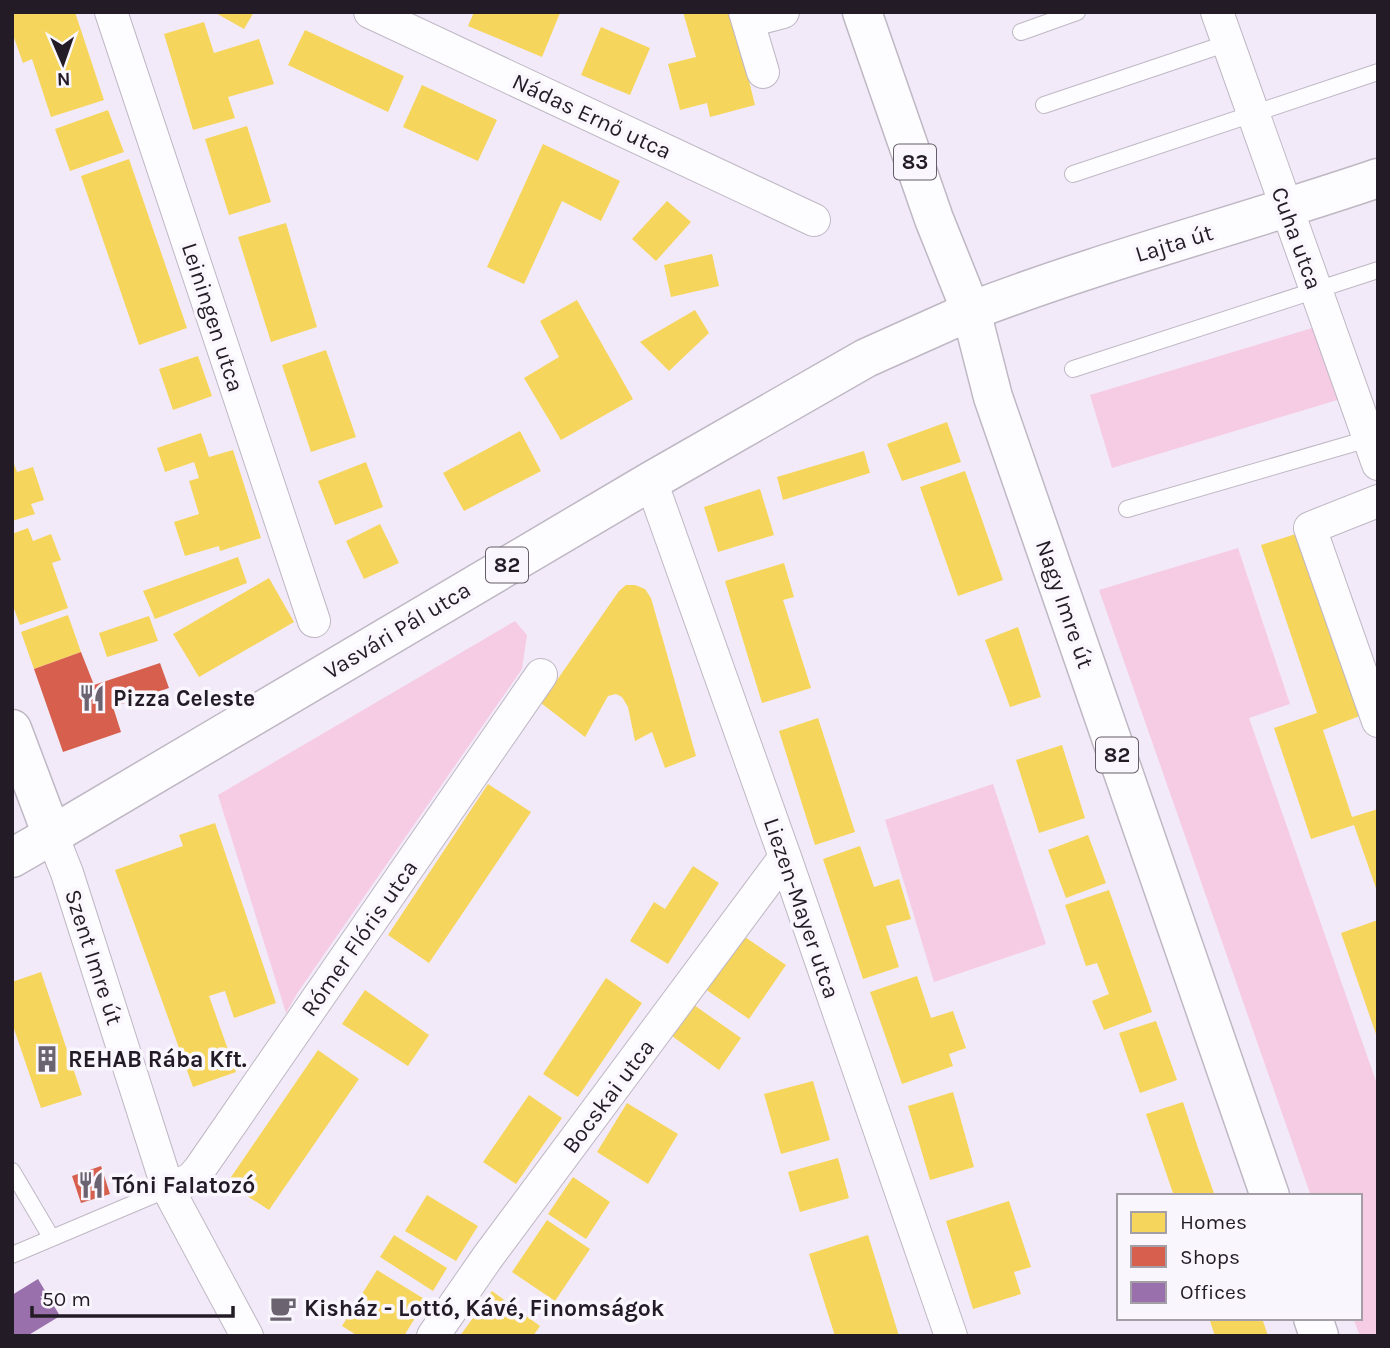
<svg xmlns="http://www.w3.org/2000/svg" width="1390" height="1348" font-family="Karla,sans-serif">
  <style>
    .green { fill: #f6cbe4 }
    .homes { fill: #f6d55c }
    .shops { fill: #d6604d }
    .offices { fill: #9970ab }
    .lines { fill: none; stroke-linecap: round; stroke-linejoin: round }
    .service-casing { stroke: #bfb8c4; stroke-width: 18 }
    .minor-casing { stroke: #bfb8c4; stroke-width: 34 }
    .tertiary-casing { stroke: #bfb8c4; stroke-width: 41 }
    .primary-casing { stroke: #bfb8c4; stroke-width: 41 }
    .service { stroke: #fdfcfe; stroke-width: 16 }
    .minor { stroke: #fdfcfe; stroke-width: 32 }
    .tertiary { stroke: #fdfcfe; stroke-width: 38 }
    .primary { stroke: #fdfcfe; stroke-width: 38 }
    .labels { text-anchor: middle; stroke-width: 7; stroke-linejoin: round; paint-order: stroke }
    .shield { fill: #faf6fd; stroke: #645d67; stroke-width: 2 }
    .shield-label { font-size: 21px; font-weight: bold; fill: #231c27 }
    .street-label { font-size: 23px; fill: #231c27; stroke: #faf6fd }
    .poi-label { font-size: 23px; font-weight: bold; fill: #231c27; stroke: #faf6fd; text-anchor: start }
  </style>
  <rect width="100%" height="100%" fill="#f2eaf8"/>
  <path class="green" d="M1319 326 1344 398 1112 468 1090 395Z
    M1238 548 1290 704 1249 718 1378 1087V1336H1360L1353 1318H1360V1196H1311L1099 590Z
    M515 621 527 635 522 669 298 992 286 1013 218 795Z
    M993 784 1046 944 934 982 885 820Z"/>
  <path class="homes" d="M12 12H75L104 100 51 117 32 59 23 63 12 32Z
    M214 12H254L244 29Z
    M474 12H557L560 13 542 57 468 26Z
    M683 12H732L755 105 710 117 707 103 680 110 668 64 696 57Z
    M204 22 214 53 259 39 274 84 228 97 235 118 193 130 164 34Z
    M601 27 650 48 630 95 581 75Z
    M305 30 404 76 388 112 288 65Z
    M422 85 497 120 478 161 403 127Z
    M108 110 124 152 70 171 55 129Z
    M247 126 271 202 229 215 205 139Z
    M543 144 620 181 601 221 562 201 524 284 487 267Z
    M129 159 187 328 139 345 81 176Z
    M667 201 691 222 656 261 632 239Z
    M286 223 317 327 271 342 238 237Z
    M712 254 719 286 671 297 664 265Z
    M577 300 633 399 561 440 524 378 559 357 540 321Z
    M695 310 709 333 669 371 640 342Z
    M326 350 356 437 311 452 282 365Z
    M198 356 212 396 173 410 159 369Z
    M947 422 961 462 902 481 887 444Z
    M520 431 541 471 464 511 443 473Z
    M201 433 209 457 233 450 261 538 220 551 219 546 185 556 174 522 199 514 189 481 199 478 194 462 165 472 157 448Z
    M864 451 870 473 783 500 777 477Z
    M12 459 17 472 33 467 44 500 31 504 35 514 12 521Z
    M366 462 383 507 335 525 318 481Z
    M965 471 1003 580 958 596 920 487Z
    M760 489 774 535 718 552 704 507Z
    M380 524 399 563 364 579 346 541Z
    M28 528 33 541 51 534 61 560 52 563 68 608 20 625 12 603V534Z
    M1302 532 1365 714 1323 730 1352 817 1378 809V894L1354 825 1311 839 1274 728 1317 713 1261 545Z
    M238 557 247 583 155 619 143 591Z
    M784 563 794 597 783 600 811 688 762 703 725 581Z
    M269 578 294 622 199 677 173 634Z
    M626 585H635L645 589 651 598 696 756 665 768 652 732 635 741 628 707 622 697 616 694 608 696 585 737 541 703 619 591Z
    M68 615 81 652 34 669 21 632Z
    M149 616 158 641 107 657 99 633Z
    M1018 627 1041 697 1010 707 985 640Z
    M818 718 855 832 815 845 779 731Z
    M1062 745 1085 818 1039 833 1016 760Z
    M488 784 531 812 429 963 388 935Z
    M215 823 276 1003 234 1018 225 991 209 996 236 1072 193 1087 115 870 183 846 179 835Z
    M1088 835 1106 883 1066 898 1048 850Z
    M860 846 874 887 899 879 911 919 886 926 899 967 863 979 823 859Z
    M693 866 719 883 668 964 630 941 654 902 665 909Z
    M1109 890 1152 1012 1104 1030 1092 1001 1109 994 1097 963 1086 966 1065 905Z
    M1378 920V1037H1377L1341 933Z
    M742 935 786 965 749 1019 705 989Z
    M41 972 82 1095 41 1108 12 1023V982Z
    M917 976 931 1018 953 1011 966 1048 949 1054 953 1066 902 1084 870 992Z
    M606 978 642 1003 578 1097 543 1074Z
    M365 990 429 1035 408 1066 342 1024Z
    M694 1005 741 1038 719 1070 672 1036Z
    M1156 1021 1177 1080 1140 1093 1119 1033Z
    M318 1050 359 1079 269 1210 227 1183Z
    M813 1081 830 1140 781 1154 764 1094Z
    M953 1092 974 1167 930 1180 908 1106Z
    M529 1095 562 1118 516 1184 483 1162Z
    M1183 1102 1198 1148 1215 1196H1174L1146 1114Z
    M627 1103 678 1134 648 1184 597 1152Z
    M838 1158 849 1198 800 1212 788 1172Z
    M573 1177 610 1202 586 1239 548 1214Z
    M427 1195 478 1226 456 1261 405 1231Z
    M1009 1201 1031 1267 1014 1272 1021 1294 973 1309 946 1221Z
    M547 1220 590 1249 555 1301 512 1272Z
    M394 1235 447 1268 433 1291 380 1257Z
    M868 1235 899 1336H835L809 1254Z
    M377 1270 426 1300 404 1336H358L342 1326Z
    M492 1291 540 1326 533 1336H460Z
    M1209 1318H1262L1268 1336H1215Z"/>
  <path class="shops" d="M81 652 94 685 160 663 169 688 113 707 121 732 63 752 34 669Z
    M101 1166 110 1194 81 1203 72 1176Z"/>
  <path class="offices" d="M38 1279 60 1316 27 1336H12V1295Z"/>
  <g class="lines">
    <defs>
      <path id="service" d="M1021 32 1077 12
        M1044 105 1228 43
        M1073 174 1378 72
        M1073 369 1378 270
        M1127 509 1368 439
        M12 1171 51 1237
        M12 1255 168 1189"/>
      <path id="minor" d="M111 12 314 621
        M370 12 814 220
        M745 12 763 72
        M1217 12 1378 464
        M749 21 783 12
        M651 481 785 857 951 1336
        M1378 501 1310 528 1378 721
        M52 835 67 873 168 1189 247 1336
        M168 1189 191 1179 199 1170 541 675
        M433 1336 487 1258 785 857"/>
      <path id="tertiary" d="M971 311C1104 260 1243 224 1378 178
        M12 858 52 835"/>
      <path id="primary" d="M862 12 934 219 971 311 993 397 1270 1196
        M12 729 52 835 651 481 866 358 971 311
        M1313 1318 1319 1336"/>
    </defs>
    <use href="#service" class="service-casing"/>
    <use href="#minor" class="minor-casing"/>
    <use href="#tertiary" class="tertiary-casing"/>
    <use href="#primary" class="primary-casing"/>
    <use href="#service" class="service"/>
    <use href="#minor" class="minor"/>
    <use href="#tertiary" class="tertiary"/>
    <use href="#primary" class="primary"/>
  </g>
  <defs>
    <symbol id="restaurant-bare" viewBox="-9 -9 18 18"><path d="M-5-6h1v4h1v-4h1v4h1v-4h1v5L-1.5 .5V6h-2V.5L-5-1ZM5-6V6H3V1.5H1.5Q1.5-4 5-6Z" fill="#6b6470" stroke="#faf6fd" stroke-width="2.5" paint-order="stroke"/></symbol>
    <symbol id="building-bare" viewBox="-9 -9 18 18"><path d="M-4-6H4V6H1V3H-1V6H-4ZM-2.5-4.3h1.7v1.8h-1.7ZM.8-4.3h1.7v1.8H.8ZM-2.5-1h1.7V.8h-1.7ZM.8-1h1.7V.8H.8Z" fill="#6b6470" stroke="#faf6fd" stroke-width="2.5" paint-order="stroke"/></symbol>
    <symbol id="cafe-bare" viewBox="-9 -9 18 18"><path d="M-5.5-4.5H6V0H3Q3 3.5 0 3.5H-2.5Q-5.5 3.5-5.5 0ZM3-3.2v2h1.7v-2ZM-6 4.5H4V6H-6Z" fill="#6b6470" stroke="#faf6fd" stroke-width="2.5" paint-order="stroke"/></symbol>
  </defs>
  <g fill-rule="evenodd">
    <use href="#restaurant-bare" x="73" y="679" width="38" height="38"/>
    <use href="#building-bare" x="28" y="1040" width="38" height="38"/>
    <use href="#restaurant-bare" x="72" y="1166" width="38" height="38"/>
    <use href="#cafe-bare" x="264" y="1289" width="38" height="38"/>
  </g>
  <g class="labels">
    <g class="shield">
      <rect x="894" y="144.5" width="42" height="35" rx="5"/>
      <rect x="486" y="547.5" width="42" height="35" rx="5"/>
      <rect x="1096" y="737.5" width="42" height="35" rx="5"/>
    </g>
    <g class="shield-label">
      <text x="915" y="169">83</text>
      <text x="507" y="572">82</text>
      <text x="1117" y="762">82</text>
    </g>
    <g class="street-label">
      <text transform="translate(592 116) rotate(25)" y="8">Nádas Ernő utca</text>
      <text transform="translate(1297 238) rotate(70)" y="8">Cuha utca</text>
      <text transform="translate(1174 243) rotate(-17)" y="8">Lajta út</text>
      <text transform="translate(213 317) rotate(72)" y="8">Leiningen utca</text>
      <text transform="translate(1065 604) rotate(71)" y="8">Nagy Imre út</text>
      <text transform="translate(397 630) rotate(-31)" y="8">Vasvári Pál utca</text>
      <text transform="translate(802 908) rotate(71)" y="8">Liezen-Mayer utca</text>
      <text transform="translate(359 938) rotate(-55)" y="8">Rómer Flóris utca</text>
      <text transform="translate(94 957) rotate(72)" y="8">Szent Imre út</text>
      <text transform="translate(608 1096) rotate(-53)" y="8">Bocskai utca</text>
    </g>
    <g class="poi-label">
      <text x="113" y="706">Pizza Celeste</text>
      <text x="68" y="1067">REHAB Rába Kft.</text>
      <text x="112" y="1193">Tóni Falatozó</text>
      <text x="304" y="1316">Kisház - Lottó, Kávé, Finomságok</text>
    </g>
  </g>
  <rect width="1390" height="1348" fill="none" stroke="#231c27" stroke-width="28"/>
  <rect x="1117" y="1194" width="245" height="126" fill="#faf6fd" stroke="#a49fa7" stroke-width="2"/>
  <rect x="1131" y="1212" width="35" height="21" fill="#f6d55c" stroke="#a49fa7" stroke-width="2"/>
  <text x="1180" y="1229" font-size="21" fill="#231c27">Homes</text>
  <rect x="1131" y="1246" width="35" height="21" fill="#d6604d" stroke="#a49fa7" stroke-width="2"/>
  <text x="1180" y="1264" font-size="21" fill="#231c27">Shops</text>
  <rect x="1131" y="1282" width="35" height="21" fill="#9970ab" stroke="#a49fa7" stroke-width="2"/>
  <text x="1180" y="1299" font-size="21" fill="#231c27">Offices</text>
  <g transform="translate(63 63) rotate(178)" stroke="#faf6fd" stroke-width="5" paint-order="stroke">
  <path d="M0-5L12 26L0 18L-12 26Z" fill="#231c27"/>
  <text y="-10" font-size="19" font-weight="bold" text-anchor="middle" fill="#231c27">N</text>
  </g>
  <path d="M32 1306v10h201v-10" fill="none" stroke="#231c27" stroke-width="3.5"/>
  <text x="42" y="1306" font-size="21" fill="#231c27" stroke="#faf6fd" stroke-width="5" paint-order="stroke">50 m</text>
</svg>
